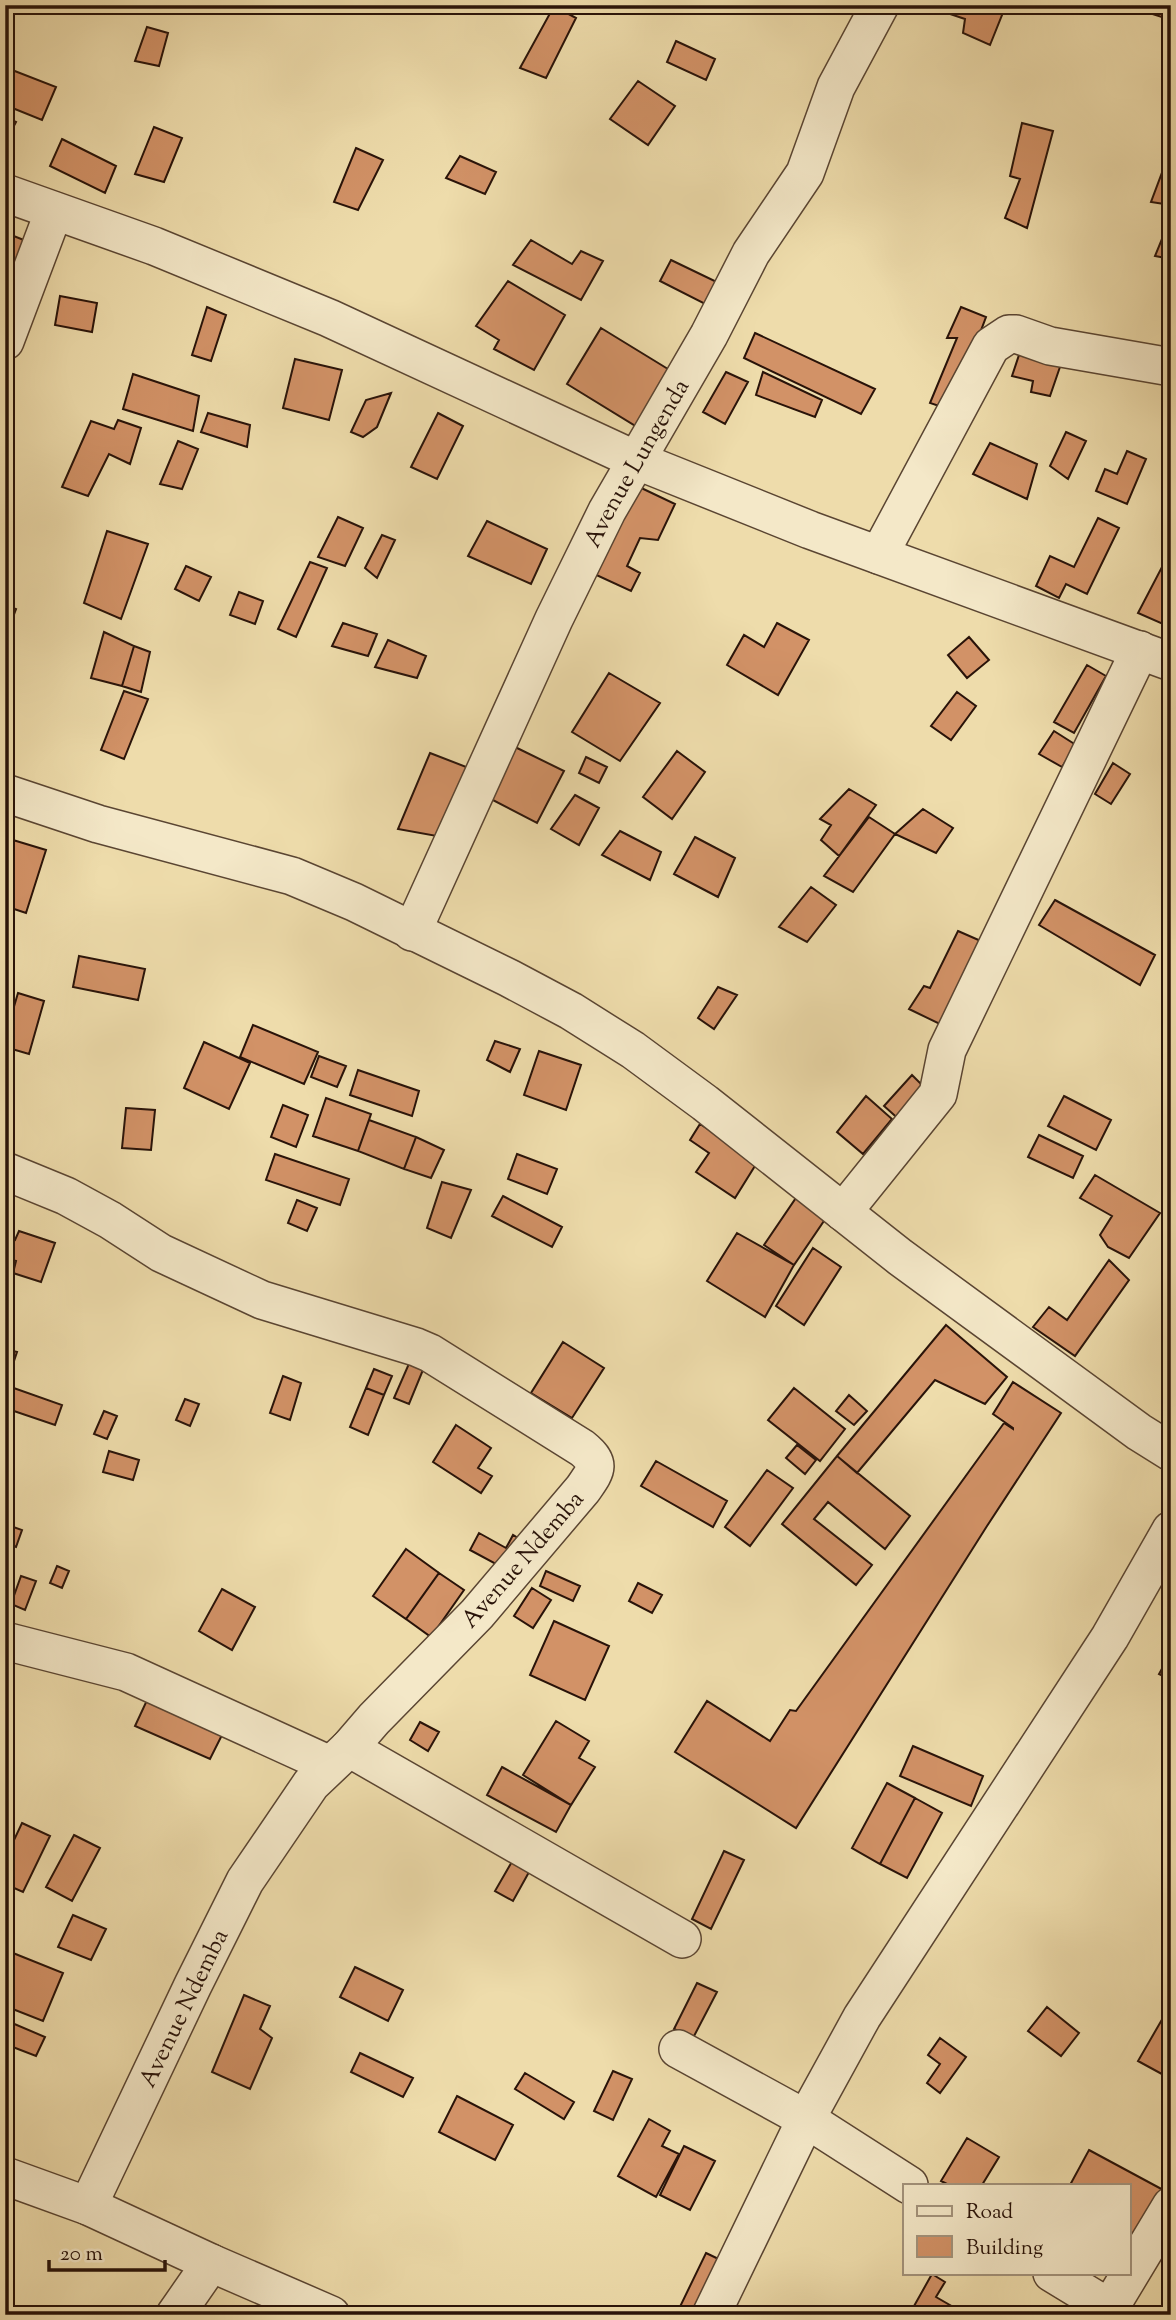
<svg xmlns="http://www.w3.org/2000/svg" width="1176" height="2320" font-family="'Sorts Mill Goudy',serif">
  <style>
    .building { fill: #d29267; stroke: #291309; stroke-width: 2 }
    .lines { fill: none; stroke-linecap: round; stroke-linejoin: round }
    .street-casing { stroke: #5a4532; stroke-width: 40 }
    .street { stroke: #f4e8c8; stroke-width: 37 }
    .labels { text-anchor: middle; stroke-width: 5; stroke-linejoin: round; paint-order: stroke }
    .street-label { font-size: 24px; fill: #291309; stroke: #f4e8c8 }
  </style>
  <rect width="100%" height="100%" fill="#eedcab"/>
  <filter id="stains"><feTurbulence type="fractalNoise" baseFrequency=".00286" numOctaves="4"/><feColorMatrix values="0 0 0 0 .2 0 0 0 0 .09 0 0 0 0 .02 0 0 0 .5 -.17"/></filter>
  <radialGradient id="worn" r=".72"><stop offset=".6" stop-color="#630" stop-opacity="0"/><stop offset="1" stop-color="#630" stop-opacity=".3"/></radialGradient>
  <path class="building" d="M930 5H990L1004 10 990 45 963 33 965 19 929 7Z
    M1141 5H1171V20L1140 10Z
    M554 6 576 18 546 78 520 68Z
    M147 27 168 33 159 66 135 61Z
    M676 41 715 59 706 80 667 62Z
    M7 68 56 87 42 120 5 105Z
    M638 81 675 106 648 145 610 119Z
    M5 117 16 122 6 141H5Z
    M1022 123 1053 131 1027 228 1005 218 1020 179 1010 176Z
    M154 127 182 138 164 182 135 174Z
    M62 139 116 166 105 193 50 166Z
    M356 148 383 160 358 210 334 202Z
    M460 156 496 172 485 194 446 178Z
    M1163 170 1171 172V205L1151 202Z
    M1171 217V259L1155 256Z
    M6 233 29 242 5 290V235Z
    M531 240 572 264 581 251 603 261 581 300 513 265Z
    M671 260 723 285 713 308 660 281Z
    M508 281 565 315 534 370 494 349 499 340 476 326Z
    M60 296 97 303 92 332 55 325Z
    M207 307 226 315 211 361 192 355Z
    M961 307 986 317 951 410 930 403 957 338H947Z
    M601 328 681 377 647 433 567 384Z
    M755 333 875 389 861 414 744 358Z
    M1020 352 1061 364 1050 396 1031 392 1033 381 1012 376Z
    M295 359 342 370 329 420 283 408Z
    M726 372 748 382 725 424 703 412Z
    M763 372 822 400 815 417 756 395Z
    M133 374 199 396 193 431 123 409Z
    M391 393 377 427 363 437 351 432 366 400Z
    M208 413 250 425 247 447 201 432Z
    M438 413 463 426 437 479 411 467Z
    M118 420 141 428 130 464 109 454 88 496 62 487 91 421 114 429Z
    M1066 432 1086 441 1068 479 1050 466Z
    M178 441 198 449 182 489 160 484Z
    M990 443 1037 464 1027 499 973 474Z
    M1127 451 1146 459 1127 504 1096 491 1105 469 1117 474Z
    M635 485 675 504 658 540 640 538 627 566 640 573 631 591 592 573Z
    M338 517 363 528 345 566 318 557Z
    M1098 518 1119 528 1087 594 1066 584 1059 598 1036 586 1050 556 1074 567Z
    M487 521 547 549 531 584 468 556Z
    M107 531 148 544 121 619 84 603Z
    M382 535 395 540 377 578 365 568Z
    M310 562 327 568 296 637 278 629Z
    M186 566 211 577 199 601 175 589Z
    M1162 567 1171 571V605L1163 624 1138 613Z
    M239 592 263 601 255 624 230 615Z
    M5 605 16 609 5 639Z
    M343 623 377 634 368 656 332 646Z
    M777 623 809 640 778 695 727 665 744 635 764 647Z
    M104 632 134 646 122 686 91 678Z
    M969 637 989 660 967 678 948 655Z
    M388 640 426 656 417 678 375 667Z
    M134 646 150 652 141 692 122 686Z
    M1087 665 1106 676 1074 733 1054 722Z
    M609 673 660 703 620 761 572 732Z
    M124 691 148 699 124 759 101 750Z
    M957 692 976 706 951 740 931 726Z
    M1054 731 1076 745 1062 767 1039 754Z
    M513 746 564 771 537 823 487 797Z
    M677 751 705 772 672 819 643 797Z
    M430 753 474 770 442 837 398 829Z
    M586 757 607 767 599 783 579 773Z
    M1113 763 1130 774 1111 804 1095 794Z
    M849 789 876 805 839 856 821 840 831 825 820 819Z
    M575 795 599 808 579 845 551 829Z
    M923 809 953 828 936 853 895 834Z
    M869 817 895 834 853 892 824 876Z
    M620 831 661 852 650 880 602 855Z
    M695 837 735 858 718 897 674 874Z
    M13 840 46 850 26 913 5 906V863Z
    M811 887 836 905 807 942 779 927Z
    M1055 900 1155 955 1140 985 1039 925Z
    M958 931 990 945 944 1026 909 1009 924 986 930 988Z
    M79 956 145 969 138 1000 73 987Z
    M718 987 737 995 714 1029 698 1018Z
    M18 993 44 1001 29 1054 5 1047V1037Z
    M253 1025 318 1052 304 1084 240 1057Z
    M495 1041 520 1049 510 1072 487 1060Z
    M204 1042 250 1063 229 1109 184 1088Z
    M539 1051 581 1065 566 1110 524 1095Z
    M319 1056 346 1066 337 1087 311 1077Z
    M358 1070 419 1091 412 1116 350 1095Z
    M912 1075 929 1092 902 1122 884 1106Z
    M866 1096 892 1119 863 1154 837 1132Z
    M1064 1096 1111 1120 1096 1150 1048 1126Z
    M326 1098 371 1114 358 1151 313 1136Z
    M283 1105 308 1115 296 1147 271 1137Z
    M126 1108 155 1110 151 1150 122 1148Z
    M369 1120 416 1137 404 1169 358 1151Z
    M700 1124 758 1161 735 1198 696 1172 709 1153 690 1140Z
    M1039 1135 1083 1156 1073 1178 1028 1157Z
    M416 1137 444 1150 431 1178 404 1169Z
    M275 1154 349 1179 340 1205 266 1180Z
    M517 1154 557 1169 547 1194 508 1179Z
    M1095 1175 1160 1213 1129 1258 1108 1247 1100 1235 1112 1216 1080 1198Z
    M442 1182 471 1190 451 1238 427 1228Z
    M800 1192 830 1212 794 1265 764 1245Z
    M503 1196 562 1227 552 1247 492 1216Z
    M297 1200 317 1208 307 1231 288 1223Z
    M19 1231 55 1243 41 1282 13 1273 16 1261 5 1258V1236L15 1240Z
    M737 1233 794 1265 765 1317 707 1281Z
    M813 1248 841 1267 804 1325 776 1306Z
    M1109 1260 1129 1280 1075 1356 1033 1327 1049 1307 1067 1320Z
    M946 1325 1007 1377 985 1404 935 1380 857 1473 837 1456Z
    M563 1342 604 1368 572 1418 531 1393Z
    M5 1349 17 1352 5 1388Z
    M411 1359 425 1365 409 1404 394 1398Z
    M374 1369 392 1376 384 1395 366 1388Z
    M283 1376 301 1383 290 1420 270 1413Z
    M1013 1382 1061 1413 987 1526 796 1828 675 1752 707 1701 770 1741 790 1710 796 1711 1004 1423 1013 1429V1428L993 1414Z
    M8 1386 62 1405 55 1425 5 1408V1395Z
    M366 1388 384 1395 368 1435 350 1427Z
    M794 1388 845 1429 820 1461 768 1420Z
    M849 1395 867 1411 854 1425 836 1411Z
    M185 1399 199 1404 190 1426 176 1420Z
    M104 1411 117 1416 107 1439 94 1434Z
    M456 1425 491 1448 478 1468 492 1476 481 1493 433 1462Z
    M797 1445 816 1460 805 1474 786 1458Z
    M109 1451 139 1460 133 1480 103 1472Z
    M837 1456 910 1516 885 1549 828 1502 814 1519 872 1565 856 1585 782 1524Z
    M656 1461 727 1501 713 1527 641 1486Z
    M767 1470 793 1488 750 1546 725 1527Z
    M5 1524 22 1530 16 1547 5 1543Z
    M479 1533 506 1548 513 1535 523 1541 507 1570 470 1550Z
    M406 1549 439 1573 406 1619 373 1596Z
    M57 1566 69 1571 62 1588 50 1583Z
    M546 1571 580 1586 573 1601 540 1586Z
    M439 1573 464 1590 431 1637 406 1619Z
    M21 1576 36 1581 25 1610 11 1604Z
    M638 1583 662 1595 652 1613 629 1601Z
    M532 1588 551 1600 533 1628 514 1616Z
    M222 1589 255 1607 232 1650 199 1631Z
    M554 1621 609 1646 585 1700 530 1675Z
    M1168 1658 1171 1659V1680L1159 1674Z
    M148 1698 223 1733 210 1759 135 1726Z
    M556 1721 589 1741 579 1758 595 1767 571 1805 523 1775Z
    M420 1722 439 1732 428 1751 410 1740Z
    M913 1746 983 1776 971 1806 900 1776Z
    M502 1767 571 1805 556 1832 487 1795Z
    M887 1783 915 1798 880 1864 852 1848Z
    M915 1798 942 1813 907 1878 880 1864Z
    M22 1823 50 1836 23 1892 5 1884V1859Z
    M74 1835 100 1848 72 1901 46 1887Z
    M724 1851 744 1860 711 1929 692 1919Z
    M517 1853 534 1863 513 1901 495 1891Z
    M73 1915 106 1929 91 1960 58 1947Z
    M13 1953 63 1973 43 2021 5 2006V1972Z
    M355 1967 403 1990 388 2021 340 1997Z
    M697 1983 717 1992 693 2038 674 2029Z
    M244 1995 270 2006 260 2029 272 2038 250 2089 212 2072Z
    M1171 2004V2079L1138 2061Z
    M1047 2007 1079 2033 1061 2056 1028 2031Z
    M5 2020 45 2037 36 2056 5 2044Z
    M940 2038 966 2057 940 2093 927 2083 940 2064 928 2055Z
    M360 2053 413 2078 403 2097 351 2072Z
    M613 2071 632 2079 613 2120 594 2111Z
    M525 2073 574 2102 564 2119 515 2089Z
    M457 2096 513 2125 495 2160 439 2132Z
    M649 2119 670 2131 662 2146 679 2154 656 2197 618 2176Z
    M967 2138 999 2157 982 2185H949L941 2181Z
    M684 2146 715 2161 690 2210 660 2195Z
    M1089 2150 1167 2192 1141 2239 1129 2232V2185H1070Z
    M706 2253 727 2263 701 2315H676Z
    M932 2274 945 2282 936 2297 960 2311 958 2315H909Z"/>
  <g class="lines">
    <defs>
      <g id="street">
        <path d="M5 193 154 246 329 318 638 461 810 530 1171 662"/>
        <path d="M5 341 54 211"/>
        <path d="M879 555 991 346 1009 334H1016L1050 346 1171 367"/>
        <path d="M5 793 98 824 292 876 354 902 509 978 571 1011 633 1050 705 1103 900 1257 1139 1432 1171 1452"/>
        <path id="s1" d="M412 932 554 619 607 511 709 335 751 253 805 173 836 87 880 5"/>
        <path d="M5 1171 66 1196 110 1220 161 1253 262 1300 416 1347 430 1353 582 1448C602 1464 596 1470 583 1489L477 1614 374 1719 349 1748 311 1784 245 1881 193 1985 88 2206"/>
        <path d="M843 1212 938 1094 947 1050 1140 650"/>
        <path d="M5 1641 126 1672 330 1765"/>
        <path d="M349 1748 682 1939"/>
        <path d="M678 2049 806 2119 909 2185"/>
        <path d="M5 2176 88 2206 211 2263 331 2315"/>
        <path d="M1052 2273 1103 2304H1112L1171 2206"/>
        <path d="M175 2315 211 2263"/>
        <path d="M711 2315 806 2119 862 2017 1110 1637 1171 1530"/>
      </g>
    </defs>
    <use href="#street" class="street-casing"/>
    <use href="#street" class="street"/>
  </g>
  <g class="labels">
    <g class="street-label">
      <text dy="8" stroke="none"><textPath href="#s1" startOffset="520">Avenue Lungenda</textPath></text>
      <text transform="translate(522 1559) rotate(-49)" y="8">Avenue Ndemba</text>
      <text transform="translate(183 2008) rotate(-64)" y="8">Avenue Ndemba</text>
    </g>
  </g>
  <rect width="1176" height="2320" fill="none" stroke="#eedcab" stroke-width="28"/>
  <rect x="7" y="7" width="1162" height="2306" fill="none" stroke="#291309" stroke-width="3.5"/>
  <rect x="14" y="14" width="1148" height="2292" fill="none" stroke="#291309" stroke-width="2"/>
  <rect x="903" y="2184" width="228" height="91" fill="#f4e8c8" stroke="#a3937c" stroke-width="2"/>
  <rect x="917" y="2206" width="35" height="10" fill="#f4e8c8" stroke="#a3937c" stroke-width="2"/>
  <text x="966" y="2218" font-size="21" fill="#291309">Road</text>
  <rect x="917" y="2236" width="35" height="21" fill="#d29267" stroke="#a3937c" stroke-width="2"/>
  <text x="966" y="2254" font-size="21" fill="#291309">Building</text>
  <path d="M49 2260v10h116v-10" fill="none" stroke="#291309" stroke-width="3.5"/>
  <text x="60" y="2260" font-size="21" fill="#291309" stroke="#f4e8c8" stroke-width="5" paint-order="stroke">20 m</text>
  <rect width="100%" height="100%" filter="url(#stains)"/>
  <rect width="100%" height="100%" fill="url(#worn)"/>
</svg>
